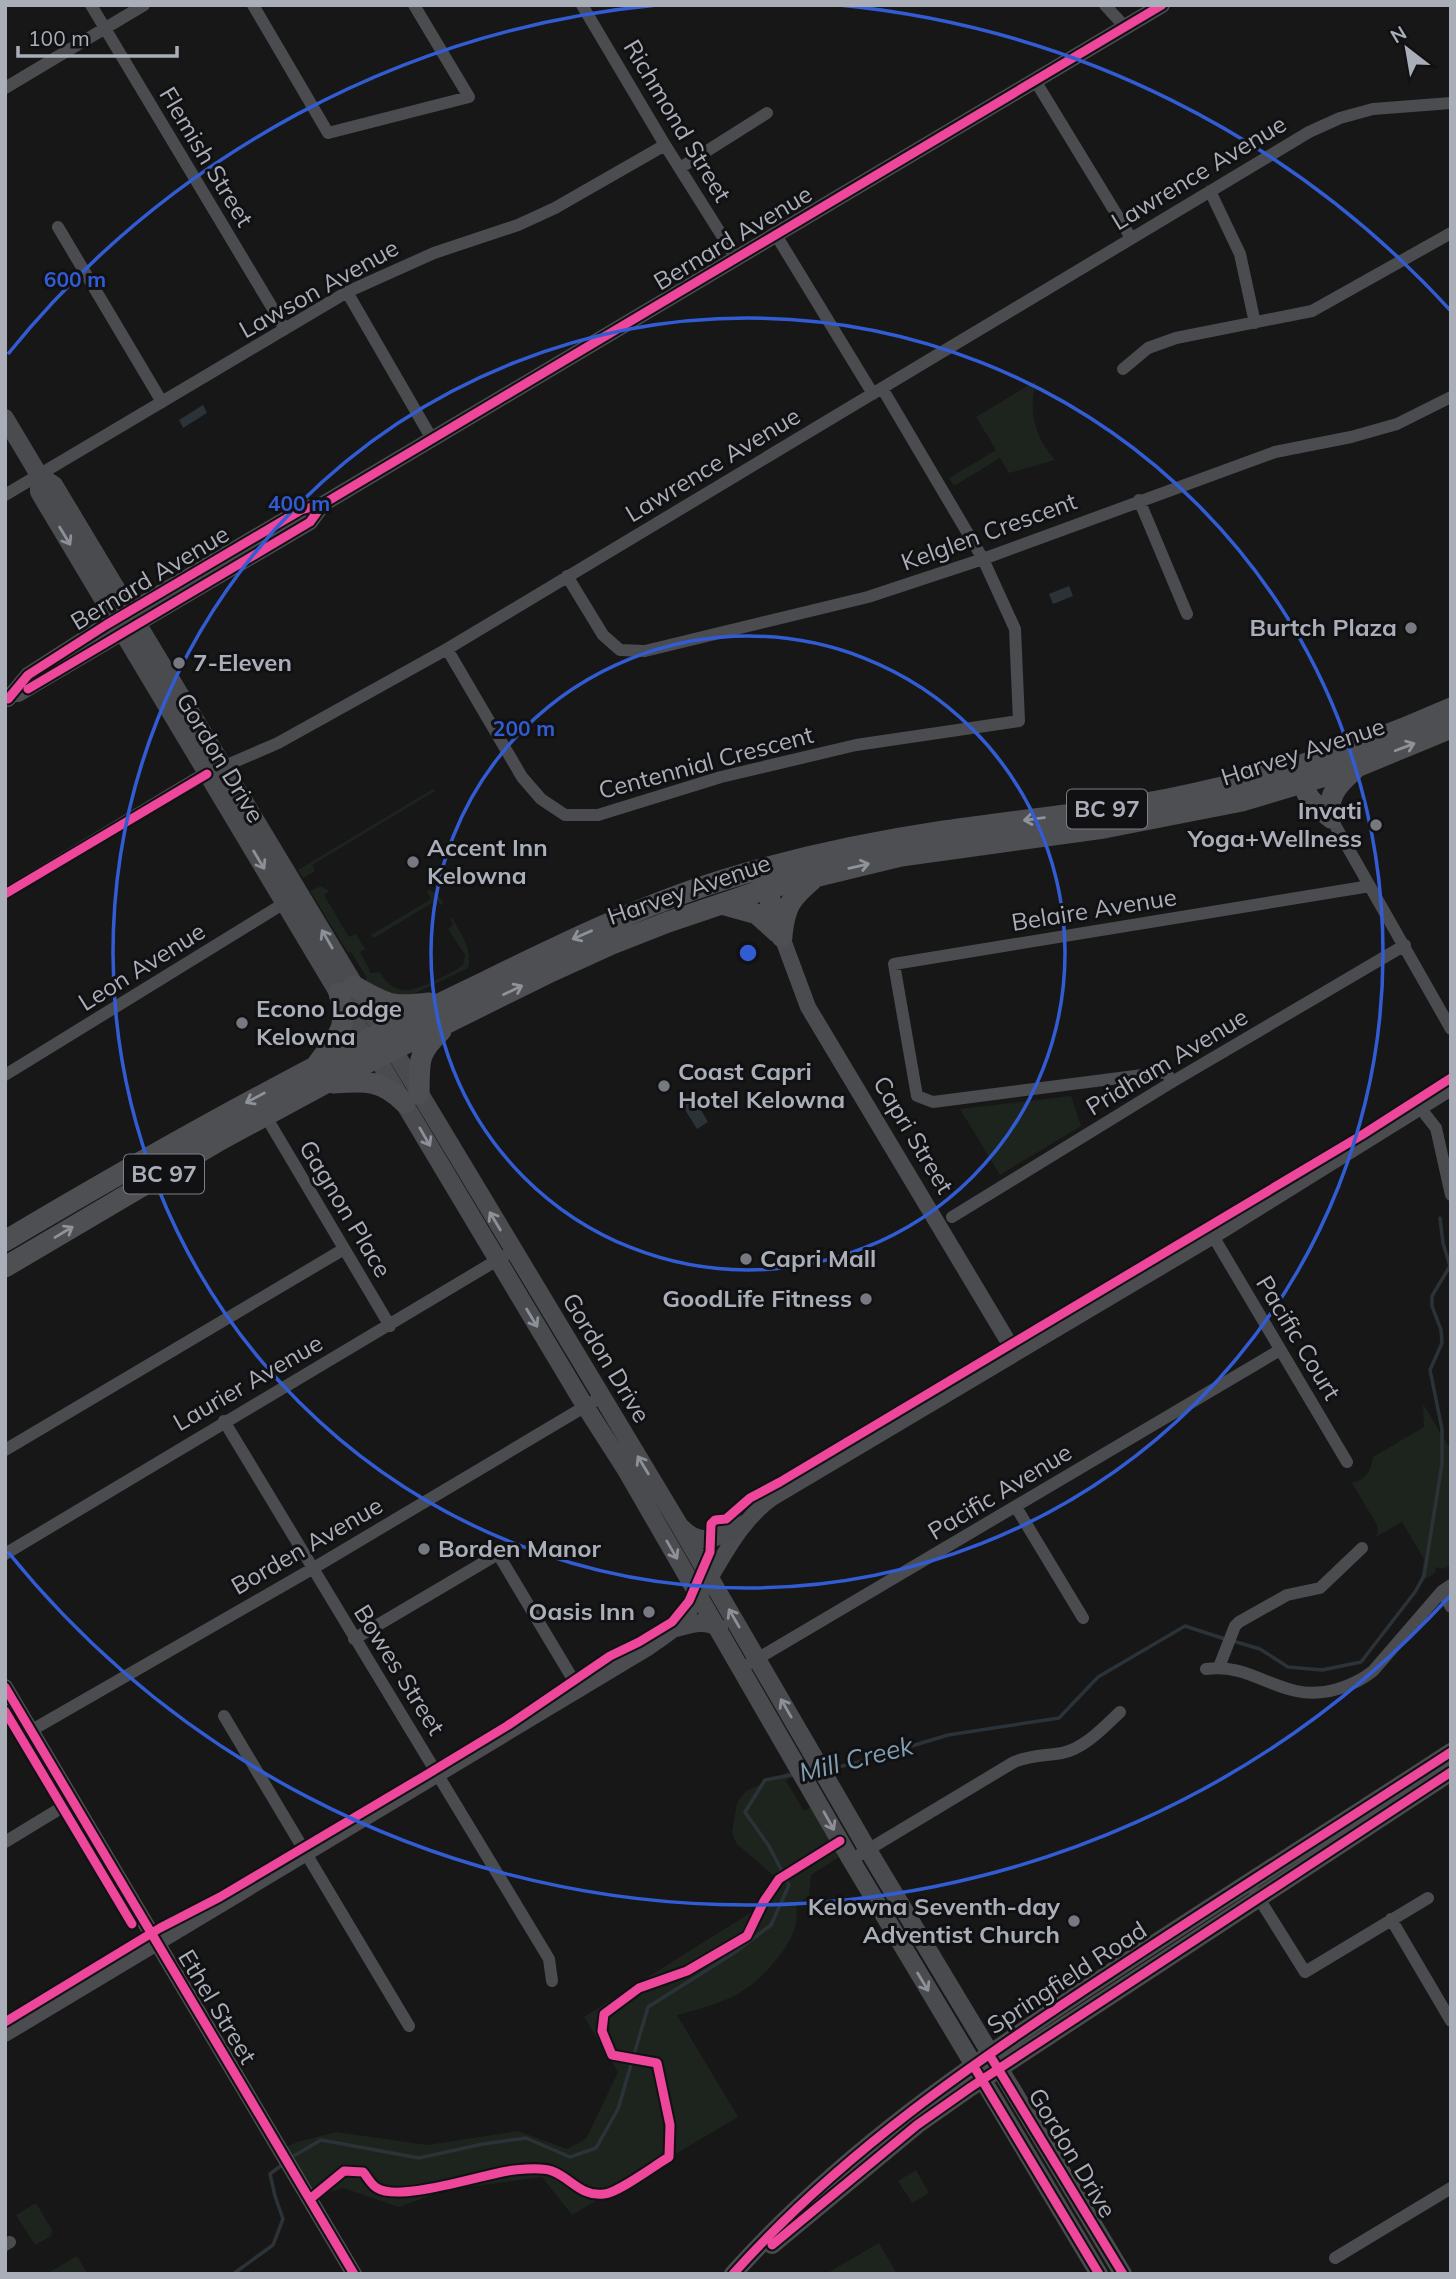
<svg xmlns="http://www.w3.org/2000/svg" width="1456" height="2279" font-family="Mulish,sans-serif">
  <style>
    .green { fill: #1d241e }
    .water { fill: #2b3339 }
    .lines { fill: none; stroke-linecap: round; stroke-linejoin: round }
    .stream { stroke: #2b3339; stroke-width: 3.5 }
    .minor { stroke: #4b4c50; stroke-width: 12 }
    .tertiary { stroke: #4b4c50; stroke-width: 16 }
    .secondary { stroke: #4a4b4e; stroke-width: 18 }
    .trunk { stroke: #4e4f52; stroke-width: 21 }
    .cycleway-casing { stroke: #111113; stroke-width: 13 }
    .cycleway { stroke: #ed469a; stroke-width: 9 }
    .oneway { stroke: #8c9098 }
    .oneway2 { stroke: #8e9299 }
    .ring { fill: none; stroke: #325cd3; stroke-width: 3.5 }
    .poi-dot { fill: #767980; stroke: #111113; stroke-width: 2.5 }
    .labels { text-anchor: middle; stroke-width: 6; stroke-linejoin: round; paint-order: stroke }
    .shield { fill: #111113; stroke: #7b7f86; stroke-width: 2 }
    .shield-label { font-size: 23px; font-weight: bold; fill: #a9aeb8 }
    .street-label { font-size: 24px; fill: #a9aeb8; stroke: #111113 }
    .poi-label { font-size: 24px; font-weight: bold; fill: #a9aeb8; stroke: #111113; text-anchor: start }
    .water-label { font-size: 26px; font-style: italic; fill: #819db2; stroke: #111113 }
    .centre { fill: #325cd3; stroke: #111113; stroke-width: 3.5 }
    .ring-label { font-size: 21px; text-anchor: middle; font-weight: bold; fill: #325cd3; stroke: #111113; stroke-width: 6; stroke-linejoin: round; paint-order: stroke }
  </style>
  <rect width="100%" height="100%" fill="#171717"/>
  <path class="green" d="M1036 381C1028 411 1034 435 1055 460L1009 473 1000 458 954 486 949 478 996 450 976 417Z
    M433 789 435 791 312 865 315 871 303 878 298 870Z
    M321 886 329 891 324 895 349 937 356 934 365 949 360 952 371 973 379 972C395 996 408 993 432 982 443 977 454 972 463 965L465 955 448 929 453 925 450 919 452 918C461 933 473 950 468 968L407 997 396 1000 365 980 367 978 351 952 348 953 310 891Z
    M430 890 437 894 444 904 441 905 437 900 374 938 371 935 431 899 427 891Z
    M1071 1096 1081 1126 1000 1175 960 1109Z
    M1423 1404 1451 1450V1565L1443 1569 1436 1567 1435 1573 1420 1582 1424 1559 1402 1522 1374 1538 1378 1533 1377 1525 1352 1483C1366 1480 1371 1471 1373 1457L1424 1427Z
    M790 1771 793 1776 786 1781 804 1811 811 1807 839 1857 811 1875 809 1896 796 1905C799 1926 792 1939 780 1955 748 1996 725 2002 677 2015L738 2117 572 2215 542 2177 445 2190 399 2207 343 2188 313 2197 283 2149 297 2142 336 2132 427 2145 518 2131 567 2149 586 2139 618 2072 584 2017 763 1905 762 1892 774 1876 736 1843 732 1832 737 1803 746 1791Z
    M916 2170 929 2193 912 2203 898 2181Z
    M36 2203 52 2230 51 2236 35 2245 16 2215Z
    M879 2243 897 2274H826Z
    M77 2256 88 2274H48V2273Z"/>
  <path class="water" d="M203 405 207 413 183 428 179 420Z
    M1069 586 1073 596 1053 604 1049 594Z
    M694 1098 708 1122 697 1129 682 1105Z"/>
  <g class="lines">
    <path class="stream" d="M1233 1641 1260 1649 1288 1667 1322 1670 1361 1662 1415 1592 1424 1576 1442 1464V1429L1430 1370 1442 1343 1441 1330 1432 1306V1296L1450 1266 1443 1243 1440 1218
      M828 1769 852 1764 948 1735 1059 1718 1098 1677 1185 1626 1225 1639
      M292 2157 321 2140 419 2158 483 2144 526 2138 570 2157 596 2148 618 2109 648 2007 734 1953 771 1925 789 1885 769 1846 745 1812 765 1780 796 1774
      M233 2274 273 2245 283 2219 275 2196 270 2174 283 2164"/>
    <path class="minor" d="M91 5 285 329
      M253 5 328 133 469 97 414 5
      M582 5 665 145 736 258
      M1105 5 1125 27
      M1036 82 1131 238
      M5 88 144 5
      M680 168 767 113
      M1210 191 1240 254 1255 323
      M58 227 162 402
      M776 235 873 394
      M347 292 432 439
      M1123 369 1148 348 1176 338 1312 311 1451 233
      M5 495 347 292 434 253 518 225 555 208 665 145
      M1139 500 1187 614
      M567 576 603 635 620 650 645 651 868 597 983 559 1275 452 1351 437 1397 424 1451 397
      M447 649 522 777 541 799 565 815H598L721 777 856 745 1019 721 1015 629 983 559 882 388
      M1331 818 1451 1029
      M5 894 197 778 278 743 447 649 1309 132 1340 118 1373 109 1451 103
      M5 1075 291 899
      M1172 1082 1166 1072 933 1102 917 1096 894 964 1370 886
      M1421 1109 1436 1128 1451 1195
      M265 1115 390 1326
      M952 1217 1172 1082 1405 945
      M1213 1236 1347 1462
      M224 1421C331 1601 442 1779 549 1959L552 1981
      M5 1450 344 1249
      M1016 1507 1083 1618
      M5 1554 504 1256
      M1442 1591 1451 1607
      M354 1639 498 1554 580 1691
      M750 1663 1280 1350
      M1219 1667 1235 1626 1239 1622 1287 1595 1320 1588 1362 1548
      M1206 1669C1243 1664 1263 1684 1296 1691 1322 1697 1353 1687 1373 1671L1442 1591 1451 1585
      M224 1716 409 2026
      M32 1730 312 1569 601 1397
      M5 1842 74 1800
      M851 1860 1014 1762C1030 1755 1045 1756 1062 1753 1085 1748 1104 1727 1120 1712
      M1255 1892 1305 1972 1428 1898
      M1391 1919 1451 2021
      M5 2245 10 2242
      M1335 2258 1451 2188"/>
    <path class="tertiary" d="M18 694 310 522 323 504
      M8 699 28 675 106 625 301 510 323 504 1162 5
      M782 937 808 1007 1015 1353
      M5 1687 354 2274
      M5 2034 648 1648C657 1641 670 1634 678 1625 713 1585 728 1530 772 1498L1213 1236 1451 1088"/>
    <path class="secondary" d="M5 418 39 475 54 485 678 1523 868 1850 1123 2274
      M39 475V492L585 1406 626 1470 851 1860 1099 2274
      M681 1527C703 1550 720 1535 744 1524
      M676 1628C691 1624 705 1619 719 1628
      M772 2245 917 2125 971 2087 1451 1772
      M733 2274C842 2152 977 2060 1113 1971 1225 1897 1339 1825 1451 1752"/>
    <path class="trunk" d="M1308 772C1299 796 1314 803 1331 818
      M1331 818C1326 796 1339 783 1354 770
      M773 875C764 896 775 917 782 937
      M721 904 757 914 778 933
      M782 935C785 906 791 898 812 880
      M354 986C387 1004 390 1008 429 1003
      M318 1063C339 1035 349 1028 339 993
      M333 1083C365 1081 381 1079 405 1103
      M419 1094C420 1061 416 1055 441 1031
      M5 1241C158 1150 311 1065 472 988 554 948 636 907 723 880 795 858 870 842 944 831 1019 820 1094 813 1168 799 1265 780 1361 748 1451 708
      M5 1267 222 1139 324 1084 546 974 612 944 668 922 769 888 901 856 1104 828 1242 801 1359 766 1451 728"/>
    <defs>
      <path id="cycleway" d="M28 689 310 522 323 504
        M8 699 28 675 106 625 301 510 323 504 1162 5
        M5 894 207 774
        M5 1687 354 2274
        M5 1711 132 1924
        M5 2022 160 1928 220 1897 421 1778 507 1726 610 1656 639 1642 672 1622 689 1601 710 1552 711 1524 715 1520 726 1519 750 1498 780 1482 1362 1135 1451 1078
        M992 2059 1123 2274
        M976 2070 1099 2274
        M310 2199 344 2171 363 2172C367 2176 371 2185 377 2188 400 2203 486 2173 514 2170 525 2169 542 2167 552 2171 571 2178 581 2197 604 2194 618 2193 655 2165 669 2157L670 2125 657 2063 612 2055 602 2031 604 2014 639 1988 687 1971 747 1936 764 1901 779 1879 840 1841
        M772 2245 917 2125 971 2087 1451 1772
        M733 2274C842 2152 977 2060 1113 1971 1225 1897 1339 1825 1451 1752"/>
    </defs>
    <use href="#cycleway" class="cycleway-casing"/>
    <use href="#cycleway" class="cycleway"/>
  </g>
  <defs><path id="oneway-shaft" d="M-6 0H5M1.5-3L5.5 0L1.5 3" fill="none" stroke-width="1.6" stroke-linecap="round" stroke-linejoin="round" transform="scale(1.75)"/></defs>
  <g class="oneway">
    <use href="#oneway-shaft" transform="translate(65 536) rotate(59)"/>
    <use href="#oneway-shaft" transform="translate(259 860) rotate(59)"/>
    <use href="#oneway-shaft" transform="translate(327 939) rotate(-120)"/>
    <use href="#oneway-shaft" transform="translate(425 1137) rotate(60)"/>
    <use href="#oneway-shaft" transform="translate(495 1221) rotate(-121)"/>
    <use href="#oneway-shaft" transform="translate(532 1318) rotate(59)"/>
    <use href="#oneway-shaft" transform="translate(643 1465) rotate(-121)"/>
    <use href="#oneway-shaft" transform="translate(672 1550) rotate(60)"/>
    <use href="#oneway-shaft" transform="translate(734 1618) rotate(-120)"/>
    <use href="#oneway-shaft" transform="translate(786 1708) rotate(-120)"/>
    <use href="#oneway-shaft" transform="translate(829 1821) rotate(61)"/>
    <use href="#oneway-shaft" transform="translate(923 1982) rotate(59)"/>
  </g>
  <g class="oneway2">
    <use href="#oneway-shaft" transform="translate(1405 747) rotate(-21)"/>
    <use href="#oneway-shaft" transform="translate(1034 819) rotate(173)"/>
    <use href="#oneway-shaft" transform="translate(859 866) rotate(-13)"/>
    <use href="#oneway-shaft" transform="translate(582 935) rotate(156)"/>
    <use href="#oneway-shaft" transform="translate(513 990) rotate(-26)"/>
    <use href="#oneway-shaft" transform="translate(255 1098) rotate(152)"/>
    <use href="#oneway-shaft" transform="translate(64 1232) rotate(-31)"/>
  </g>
  <g class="ring">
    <circle cx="748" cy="953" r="317"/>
    <circle cx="748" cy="953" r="635"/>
    <path d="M1450 1596A952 952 0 0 1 8 1552M8 354A952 952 0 0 1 657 5M839 5A952 952 0 0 1 1450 310"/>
  </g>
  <g class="poi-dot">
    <circle cx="1411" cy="628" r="7"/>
    <circle cx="179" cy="663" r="7"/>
    <circle cx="1376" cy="825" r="7"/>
    <circle cx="413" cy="862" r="7"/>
    <circle cx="242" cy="1023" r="7"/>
    <circle cx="664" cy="1086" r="7"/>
    <circle cx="746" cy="1259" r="7"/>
    <circle cx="866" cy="1299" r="7"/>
    <circle cx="424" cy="1549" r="7"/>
    <circle cx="649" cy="1612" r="7"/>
    <circle cx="1074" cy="1921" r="7"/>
  </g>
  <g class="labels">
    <g class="shield">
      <rect x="1067" y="789.5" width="80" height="39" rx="5"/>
      <rect x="124" y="1154.5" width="80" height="39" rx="5"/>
    </g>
    <g class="shield-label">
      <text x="1107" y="817">BC 97</text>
      <text x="164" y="1182">BC 97</text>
    </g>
    <g class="street-label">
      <text transform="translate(677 121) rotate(59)" y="8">Richmond Street</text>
      <text transform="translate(206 157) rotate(59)" y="8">Flemish Street</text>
      <text transform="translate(1199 173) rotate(-31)" y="8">Lawrence Avenue</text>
      <text transform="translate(733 238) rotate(-31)" y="8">Bernard Avenue</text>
      <text transform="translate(319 289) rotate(-29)" y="8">Lawson Avenue</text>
      <text transform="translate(713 465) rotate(-31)" y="8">Lawrence Avenue</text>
      <text transform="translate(989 532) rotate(-20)" y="8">Kelglen Crescent</text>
      <text transform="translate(150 578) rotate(-31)" y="8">Bernard Avenue</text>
      <text transform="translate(1303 752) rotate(-18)" y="8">Harvey Avenue</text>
      <text transform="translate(220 758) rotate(59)" y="8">Gordon Drive</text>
      <text transform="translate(706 763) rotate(-15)" y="8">Centennial Crescent</text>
      <text transform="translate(689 890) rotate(-19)" y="8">Harvey Avenue</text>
      <text transform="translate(1094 910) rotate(-9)" y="8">Belaire Avenue</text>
      <text transform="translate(142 967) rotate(-32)" y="8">Leon Avenue</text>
      <text transform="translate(1167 1062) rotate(-31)" y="8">Pridham Avenue</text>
      <text transform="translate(913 1135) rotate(59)" y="8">Capri Street</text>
      <text transform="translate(345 1209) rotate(59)" y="8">Gagnon Place</text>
      <text transform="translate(1298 1338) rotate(59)" y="8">Pacific Court</text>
      <text transform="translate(606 1358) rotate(59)" y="8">Gordon Drive</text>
      <text transform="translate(248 1383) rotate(-30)" y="8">Laurier Avenue</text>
      <text transform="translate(1000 1492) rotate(-31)" y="8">Pacific Avenue</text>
      <text transform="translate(307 1546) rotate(-30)" y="8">Borden Avenue</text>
      <text transform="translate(399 1670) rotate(58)" y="8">Bowes Street</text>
      <text transform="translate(1067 1978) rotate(-33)" y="8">Springfield Road</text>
      <text transform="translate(217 2007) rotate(59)" y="8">Ethel Street</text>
      <text transform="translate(1072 2153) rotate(59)" y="8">Gordon Drive</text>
    </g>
    <g class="poi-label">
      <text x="1397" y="636" text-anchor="end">Burtch Plaza</text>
      <text x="193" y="671">7-Eleven</text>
      <text x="1362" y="819" text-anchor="end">Invati<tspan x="1362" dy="28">Yoga+Wellness</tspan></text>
      <text x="427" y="856">Accent Inn<tspan x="427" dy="28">Kelowna</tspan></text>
      <text x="256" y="1017">Econo Lodge<tspan x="256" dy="28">Kelowna</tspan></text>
      <text x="678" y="1080">Coast Capri<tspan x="678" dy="28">Hotel Kelowna</tspan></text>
      <text x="760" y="1267">Capri Mall</text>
      <text x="852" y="1307" text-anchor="end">GoodLife Fitness</text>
      <text x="438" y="1557">Borden Manor</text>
      <text x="635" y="1620" text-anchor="end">Oasis Inn</text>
      <text x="1060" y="1915" text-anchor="end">Kelowna Seventh-day<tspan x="1060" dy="28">Adventist Church</tspan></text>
    </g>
    <g class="water-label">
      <text transform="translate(856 1759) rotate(-14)" y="9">Mill Creek</text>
    </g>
  </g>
  <circle cx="748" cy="953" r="10" class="centre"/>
  <g class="ring-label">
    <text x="75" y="287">600 m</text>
    <text x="299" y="511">400 m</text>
    <text x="524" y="736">200 m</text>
  </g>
  <rect width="1456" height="2279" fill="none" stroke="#a9aeb8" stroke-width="14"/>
  <g transform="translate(1407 49) rotate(329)" stroke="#111113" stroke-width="5" paint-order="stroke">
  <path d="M0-5L12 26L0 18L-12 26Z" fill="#a9aeb8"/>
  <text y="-10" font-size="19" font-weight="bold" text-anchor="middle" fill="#a9aeb8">N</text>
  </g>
  <path d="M18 46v10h159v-10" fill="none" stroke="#a9aeb8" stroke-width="3.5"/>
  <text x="28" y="46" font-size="21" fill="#a9aeb8" stroke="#111113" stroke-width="5" paint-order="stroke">100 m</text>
</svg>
